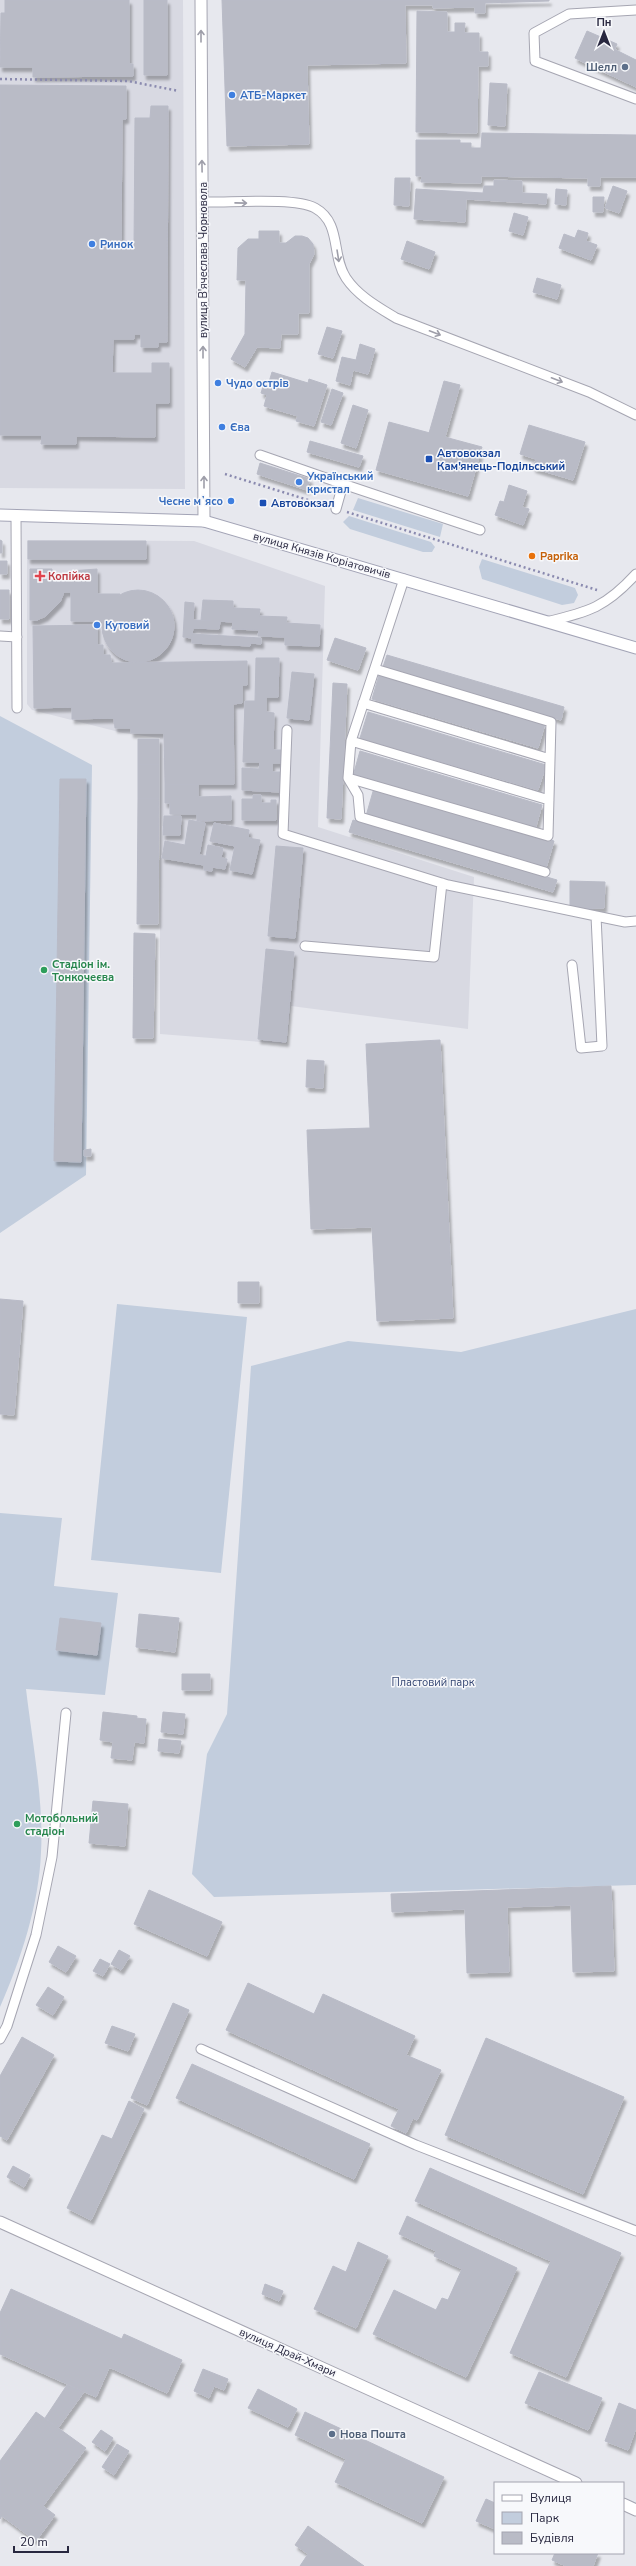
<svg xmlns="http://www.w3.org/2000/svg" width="636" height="2566" font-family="'Nunito Sans',sans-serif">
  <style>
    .built { fill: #d8d9e2 }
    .green { fill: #c2cddd }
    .building { fill: #b9bbc6; stroke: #b9bbc7; filter: url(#shadow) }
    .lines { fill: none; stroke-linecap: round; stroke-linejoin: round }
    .service-casing { stroke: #a6a6b2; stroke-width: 11 }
    .minor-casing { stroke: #a6a6b2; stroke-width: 13 }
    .secondary-casing { stroke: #a3a4b6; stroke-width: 13 }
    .path { stroke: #8a8aaf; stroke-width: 2.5; stroke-dasharray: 2 3; stroke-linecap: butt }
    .service { stroke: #fff; stroke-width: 9 }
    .minor { stroke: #fff; stroke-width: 11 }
    .secondary { stroke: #fff; stroke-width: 11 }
    .oneway { stroke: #9e9ea9 }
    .service-dot { fill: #5c6f8a; stroke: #f7f8fb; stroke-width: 1.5 }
    .shop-dot { fill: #3f7fe0; stroke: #f7f8fb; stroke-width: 1.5 }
    .transit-dot { fill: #1a4fb4; stroke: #f7f8fb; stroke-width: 1.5 }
    .food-dot { fill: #e8710a; stroke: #f7f8fb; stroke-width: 1.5 }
    .health-dot { fill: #e0444e; stroke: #f7f8fb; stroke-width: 1.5 }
    .leisure-dot { fill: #2e9e5b; stroke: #f7f8fb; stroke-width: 1.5 }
    .labels { text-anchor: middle; stroke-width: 3; stroke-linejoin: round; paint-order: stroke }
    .service-label { font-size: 11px; font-weight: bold; fill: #4e5e75; stroke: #f7f8fb; text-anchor: end }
    .shop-label { font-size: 11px; font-weight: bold; fill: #366cbe; stroke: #f7f8fb; text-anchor: start }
    .street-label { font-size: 11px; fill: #28273f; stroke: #f7f8fb }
    .transit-label { font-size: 11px; font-weight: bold; fill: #164399; stroke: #f7f8fb; text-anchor: start }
    .food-label { font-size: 11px; font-weight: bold; fill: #c56008; stroke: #f7f8fb; text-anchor: start }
    .health-label { font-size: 11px; font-weight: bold; fill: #be3a42; stroke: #f7f8fb; text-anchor: start }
    .leisure-label { font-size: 11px; font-weight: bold; fill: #27864d; stroke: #f7f8fb; text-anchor: start }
    .park-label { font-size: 11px; fill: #344673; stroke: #f7f8fb }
  </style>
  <defs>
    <filter id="shadow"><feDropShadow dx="2.5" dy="4.5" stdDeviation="1" flood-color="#0004"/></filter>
  </defs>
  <rect width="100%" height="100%" fill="#e7e8ee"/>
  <path class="built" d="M0 0H183L185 489 0 488Z
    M27 540 194 541 325 586 318 827 474 877 468 1029 291 1006 287 1044 160 1034V738L123 733 32 710 27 704Z"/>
  <path class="green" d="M358 498 443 524 440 537 353 510Z
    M349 516 431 542 435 547 432 552H423L350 529 343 522Z
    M482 559 575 588 578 595 574 603 562 605 482 579 479 567Z
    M0 716 92 765 86 1175 0 1233Z
    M117 1304 247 1317 221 1573 91 1560Z
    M636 1309V1885L214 1897 192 1874 207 1754 227 1714 251 1366 348 1341 461 1352Z
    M0 1513 62 1518 54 1586 118 1593 105 1695 26 1689C32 1740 44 1802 41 1852 39 1905 21 1959 0 2007Z"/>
  <path class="building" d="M5 0H129V64H133V76L33 77V67H0L1 13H5Z
    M144 0H167V75H144Z
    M222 0H433V5H405L406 63 307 65 309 144 227 146Z
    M433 0H549V1L485 3V13H475V7L433 8Z
    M417 11 447 12V32H455V23H465L464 33H479V52H488V66H478L477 133 416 132Z
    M587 31 617 44 604 72 575 58Z
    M614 49 636 60V87L604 72Z
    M490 83 507 84 505 126 488 125Z
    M0 85 126 86V119H122L121 248H134L135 118H150L151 106H168L167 342H158V347H141V334H134V339H113L112 373H152V363H169V403H155V437L76 436V444H41L42 435H0Z
    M482 133 636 135V177H600V186H588V178L481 176V183L421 182 422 176H416V140H460V143H471V148H481Z
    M395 178H410L409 206 394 205Z
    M494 180 522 181V193L547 194 546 204 466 199 465 222 414 219 416 189 483 193 484 186H494Z
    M613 186 627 191 619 213 605 208Z
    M556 189 567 190 566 205 555 204Z
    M593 197H604L603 212H593Z
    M514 213 528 217 523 235 509 231Z
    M578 230 588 233 586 241 597 245 591 260 559 248 564 234 575 238Z
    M259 231H279V243H286L295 236H302L308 238 313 244 314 254 309 264V313H298V334H281L280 348 257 347 245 367 231 359 245 334 246 280H237L238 248 248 239H259Z
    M407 241 435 252 429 269 401 259Z
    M537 278 561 285 557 299 533 292Z
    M327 327 342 331 333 358 318 354Z
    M360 344 375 349 368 374 353 370 350 385 336 381 342 357 356 360Z
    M272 372 308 383 309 379 327 385 314 426 296 421 298 416 264 406 267 395 261 393 265 380 269 382Z
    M444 381 460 385 445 437 429 433Z
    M332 389 343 393 331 425 321 422Z
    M353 405 368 410 356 448 341 443Z
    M389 422 482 447 468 496 376 470Z
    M529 425 585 442 573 480 533 468 536 459 520 454Z
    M310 441 363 456 359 467 307 452Z
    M260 463 310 479 307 490 257 474Z
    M509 485 527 491 522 507 529 509 523 525 495 515 500 501 504 502Z
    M0 540 2 541V553H0Z
    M28 541H146V559H28Z
    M0 561H7V574H0Z
    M30 569H52L51 582H65V575H70V571L97 569V594H120L108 606 102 621H71V592H64L60 602 46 616 37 620H30Z
    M102 626a36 36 0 1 1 72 0a36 36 0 1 1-72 0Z
    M0 590H9V619H0Z
    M203 600 233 601V608L260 609 259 616 287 617 286 623 320 625 319 646 285 645V637L258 636 259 630 232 629 233 622 201 620Z
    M185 602 194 603 193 620 220 621 219 629 193 628 192 634 261 638V644L251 643 250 646 192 643V638L183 637Z
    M97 625V645H103V655H110L111 663 247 661V685H242V703L233 704 234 784H165L164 733H131V728H115L114 718 72 719V707L34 708 33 626Z
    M335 638 366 648 358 670 327 660Z
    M387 655 564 707 561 720 383 667Z
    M256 658H279L278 697H266V712L274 713 273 750H285V763H272V772H280V792L242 790V768L259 769 260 762H243L245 701H255Z
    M292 672 314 674 309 720 287 718Z
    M379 675 545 724 538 748 372 699Z
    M333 683 347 684 341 819 327 818Z
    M368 712 546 765 538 790 360 738Z
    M138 739H159V764H138Z
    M360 751 542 805 535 830 353 776Z
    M138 764H159V798H138Z
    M60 779H86L81 1162 54 1161Z
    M165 784H198V797L231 796V820L197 821V814H170V803H165Z
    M374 788 554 841 546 868 366 816Z
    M253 795H261V803H271V800H276V820H242V799H253Z
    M138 798H159L158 924H137Z
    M164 816H181L180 835H163Z
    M189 820 205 823 199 855 206 856 208 845 223 848 221 858 227 859 225 869 212 867V871L204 870V865L162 858 165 841 185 845Z
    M353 820 557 880 553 892 349 832Z
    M214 823 249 830 248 838 260 840 252 874 230 870 235 846 210 841Z
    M276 846 303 848 295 938 268 936Z
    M570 881 605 882 604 908 570 909Z
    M134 933 155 934 153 1038H133Z
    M266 949 294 952 286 1042 258 1039Z
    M440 1040 453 1318 377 1321 372 1227 311 1229 307 1130 370 1128 366 1044Z
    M307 1060 324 1061 323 1088 306 1087Z
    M91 1149V1156H84V1150Z
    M238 1282H259V1303H238Z
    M0 1299 23 1301 14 1415 0 1414Z
    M139 1614 179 1618 175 1652 136 1647Z
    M60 1618 101 1623 97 1655 56 1650Z
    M182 1674H210V1690H182Z
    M103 1712 137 1716 132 1760 111 1758 113 1742 100 1740Z
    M163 1712 185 1714 183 1734 161 1732Z
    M136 1718 146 1719 144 1743 134 1742Z
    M159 1739 181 1741 179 1753 158 1751Z
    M93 1801 128 1804 125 1846 89 1843Z
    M611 1886 614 1971 573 1972 571 1905 507 1907 509 1972 467 1973 465 1909 392 1912 391 1894Z
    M149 1890 222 1922 207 1956 134 1924Z
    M58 1946 76 1956 66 1972 49 1962Z
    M119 1950 130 1956 121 1970 111 1964Z
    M100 1959 110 1964 103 1976 93 1971Z
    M248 1983 314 2014 323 1994 415 2036 406 2055 441 2070 417 2120 413 2118 406 2133 391 2126 399 2109 226 2030Z
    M48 1987 64 1997 53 2015 36 2005Z
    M173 2003 189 2010 147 2105 131 2098Z
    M112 2026 135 2034 128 2051 105 2043Z
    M22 2037 54 2055 7 2140 0 2136V2076Z
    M486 2038 624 2097 583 2194 445 2135Z
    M192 2064 370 2144 354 2179 176 2098Z
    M129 2101 144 2109 91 2220 67 2208 102 2135 112 2139Z
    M13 2166 30 2175 24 2187 7 2177Z
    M430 2168 621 2253 566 2377 510 2353 551 2261 415 2201Z
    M407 2216 517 2268 466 2377 373 2334 394 2290 436 2310 442 2298 448 2300 462 2269 434 2256 436 2251 399 2234Z
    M358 2242 388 2256 356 2328 314 2309 333 2266 346 2272Z
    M265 2284 283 2291 279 2301 262 2294Z
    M11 2289 122 2339 96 2397 0 2354V2313Z
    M124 2334 182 2360 167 2393 109 2367Z
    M203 2369 228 2379 224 2390 214 2386 209 2398 194 2391Z
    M539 2372 602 2398 588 2430 525 2403Z
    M67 2385 84 2392 58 2428 45 2418Z
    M258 2389 297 2409 288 2427 248 2408Z
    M619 2403 636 2410V2428L628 2450 605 2441Z
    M36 2412 86 2448 43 2506 55 2515 36 2541 2 2516 0 2519V2461Z
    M305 2412 444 2477 422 2523 335 2482 346 2459 295 2435Z
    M101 2430 113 2438 105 2451 92 2442Z
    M117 2444 129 2451 114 2475 102 2467Z
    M486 2499 495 2503V2529L476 2521Z
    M308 2526 364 2566H300L308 2554 295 2545Z
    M555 2553H598L593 2566H566L552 2560Z"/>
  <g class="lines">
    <defs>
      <path id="service" d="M636 10 569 14 534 33 535 61 636 99
        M202 202C228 203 294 197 315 208 342 223 331 256 346 278 358 296 378 307 396 318L589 392 636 415
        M260 455 343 484
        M336 509 343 484 480 530
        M16 516 17 708
        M404 579 351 741 348 778 358 795 360 817 545 872
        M546 622C589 612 606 607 636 574
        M0 636 17 637
        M363 703 550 759
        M287 730 283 834 448 885 596 916 625 922 636 921
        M351 741 549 800
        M348 778 548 836 551 722 375 669
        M305 946 434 957 442 883
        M572 965 581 1048 602 1046 596 916
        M0 2039 7 2026 36 1935 52 1857 66 1713
        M201 2049 416 2145 636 2231"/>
      <path id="minor" d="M201 0 204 521
        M0 2222 576 2483
        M623 2504 636 2510"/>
      <path id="secondary" d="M0 515 204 521 636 648"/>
    </defs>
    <use href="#service" class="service-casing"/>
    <use href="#minor" class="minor-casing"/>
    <use href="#secondary" class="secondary-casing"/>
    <path class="path" d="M0 79 128 81 179 91
      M225 474 324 505
      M347 512 597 590"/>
    <use href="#service" class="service"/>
    <use href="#minor" class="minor"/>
    <use href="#secondary" class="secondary"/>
  </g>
  <defs><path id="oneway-shaft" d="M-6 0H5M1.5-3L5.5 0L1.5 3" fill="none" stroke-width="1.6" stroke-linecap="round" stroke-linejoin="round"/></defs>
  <g class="oneway">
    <use href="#oneway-shaft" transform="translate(201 36) rotate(-90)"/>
    <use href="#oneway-shaft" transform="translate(202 166) rotate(-91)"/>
    <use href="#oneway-shaft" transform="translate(241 203) rotate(1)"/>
    <use href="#oneway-shaft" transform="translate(338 256) rotate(81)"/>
    <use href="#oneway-shaft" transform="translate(435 333) rotate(21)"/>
    <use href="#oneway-shaft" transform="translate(203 352) rotate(-90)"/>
    <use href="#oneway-shaft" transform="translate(557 380) rotate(21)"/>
    <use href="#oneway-shaft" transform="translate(204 482) rotate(-90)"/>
  </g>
  <g class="service-dot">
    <circle cx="625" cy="67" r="4"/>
    <circle cx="332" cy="2434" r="4"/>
  </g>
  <g class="shop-dot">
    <circle cx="232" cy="95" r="4"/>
    <circle cx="92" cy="244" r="4"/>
    <circle cx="218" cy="383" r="4"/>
    <circle cx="222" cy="427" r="4"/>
    <circle cx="299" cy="482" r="4"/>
    <circle cx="231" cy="501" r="4"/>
    <circle cx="97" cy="625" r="4"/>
  </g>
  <g class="transit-dot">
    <rect x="425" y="455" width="8" height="8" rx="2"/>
    <rect x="259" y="499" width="8" height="8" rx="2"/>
  </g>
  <circle class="food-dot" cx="532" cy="556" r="4"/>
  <path class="health-dot" d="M38 570h4v4h4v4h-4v4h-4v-4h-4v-4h4z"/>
  <g class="leisure-dot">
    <circle cx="44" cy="970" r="4"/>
    <circle cx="17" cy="1824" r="4"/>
  </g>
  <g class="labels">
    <g class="service-label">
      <text x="617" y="71">Шелл</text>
      <text x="340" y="2438" text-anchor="start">Нова Пошта</text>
    </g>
    <g class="shop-label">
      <text x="240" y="99">АТБ-Маркет</text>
      <text x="100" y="248">Ринок</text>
      <text x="226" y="387">Чудо острів</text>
      <text x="230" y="431">Єва</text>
      <text x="307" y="480">Український<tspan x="307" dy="13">кристал</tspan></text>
      <text x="223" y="505" text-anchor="end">Чесне мʼясо</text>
      <text x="105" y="629">Кутовий</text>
    </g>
    <g class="street-label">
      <text transform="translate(203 260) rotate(-90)" y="4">вулиця В'ячеслава Чорновола</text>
      <text transform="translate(322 555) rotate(16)" y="4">вулиця Князів Коріатовичів</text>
      <text transform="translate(288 2352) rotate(24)" y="4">вулиця Драй-Хмари</text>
    </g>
    <g class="transit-label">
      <text x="437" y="457">Автовокзал<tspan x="437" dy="13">Кам'янець-Подільський</tspan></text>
      <text x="271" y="507">Автовокзал</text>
    </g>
    <g class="food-label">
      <text x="540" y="560">Paprika</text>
    </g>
    <g class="health-label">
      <text x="48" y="580">Копійка</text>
    </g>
    <g class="leisure-label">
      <text x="52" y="968">Стадіон ім.<tspan x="52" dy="13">Тонкочеєва</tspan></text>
      <text x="25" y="1822">Мотобольний<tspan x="25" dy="13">стадіон</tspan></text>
    </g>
    <g class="park-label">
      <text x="433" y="1686">Пластовий парк</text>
    </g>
  </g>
  <rect x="494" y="2482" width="130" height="72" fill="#f7f8fb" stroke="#a4a4b0"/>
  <rect x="502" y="2495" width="20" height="6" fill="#ffffff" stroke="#a4a4b0"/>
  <text x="530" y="2502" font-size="12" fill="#28273f">Вулиця</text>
  <rect x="502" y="2512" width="20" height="12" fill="#c2cddd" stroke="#a4a4b0"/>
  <text x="530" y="2522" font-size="12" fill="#28273f">Парк</text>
  <rect x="502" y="2532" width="20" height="12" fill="#b9bbc6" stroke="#a4a4b0"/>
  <text x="530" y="2542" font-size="12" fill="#28273f">Будівля</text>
  <g transform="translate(604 32)" stroke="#f7f8fb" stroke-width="3" paint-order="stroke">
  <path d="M0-3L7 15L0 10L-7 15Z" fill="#28273f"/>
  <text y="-6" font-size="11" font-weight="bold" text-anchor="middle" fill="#28273f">Пн</text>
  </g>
  <path d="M14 2546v6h54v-6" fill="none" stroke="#28273f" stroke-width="2"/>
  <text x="20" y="2546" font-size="12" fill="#28273f" stroke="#f7f8fb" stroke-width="3" paint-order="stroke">20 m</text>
</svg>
